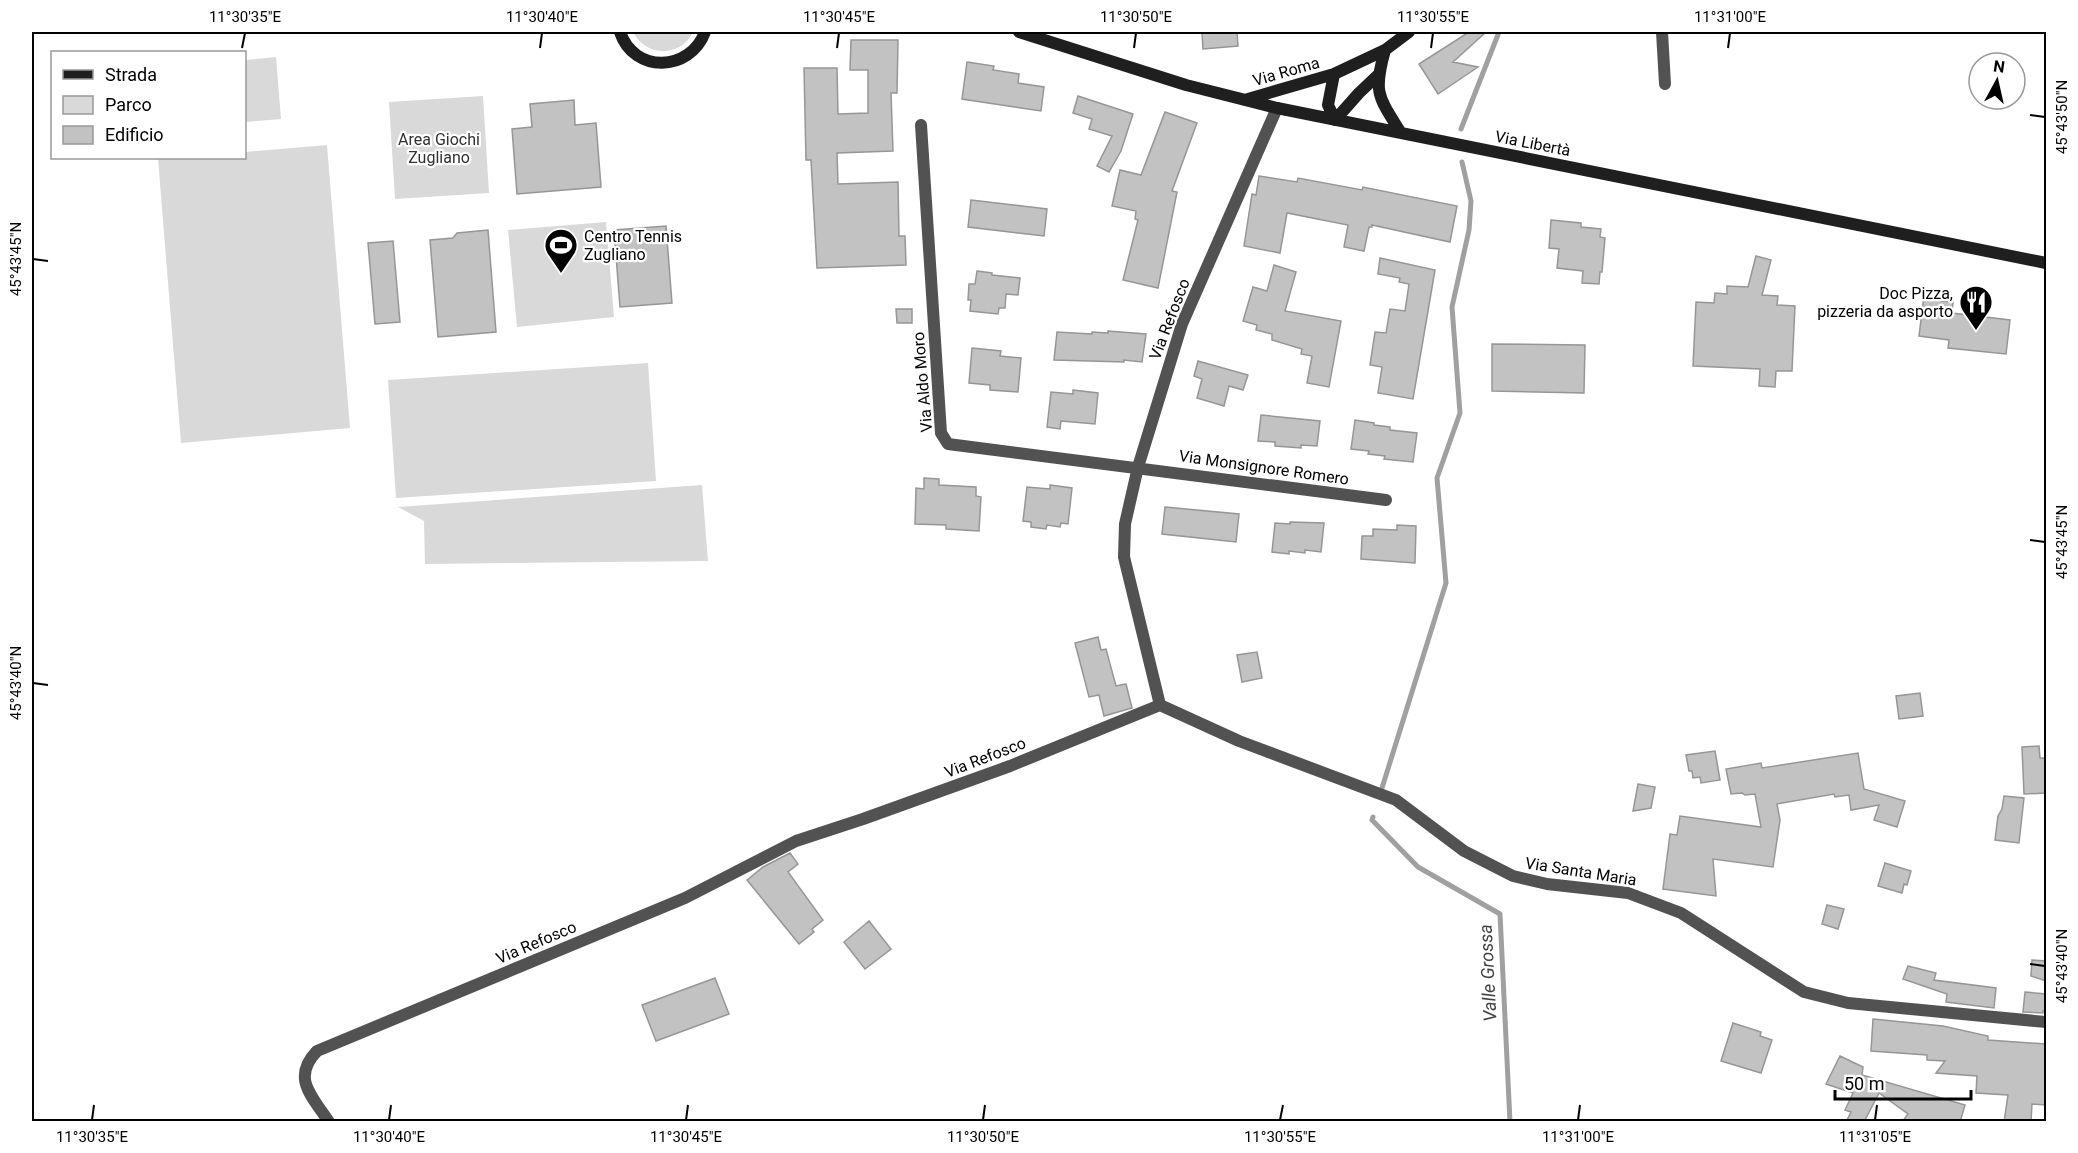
<svg xmlns="http://www.w3.org/2000/svg" width="2078" height="1153" font-family="Roboto,sans-serif">
  <style>
    .green { fill: #d9d9d9 }
    .lines { fill: none; stroke-linecap: round; stroke-linejoin: round }
    .stream { stroke: #a0a0a0; stroke-width: 5 }
    .building { fill: #c2c2c2; stroke: #969696; stroke-width: 1.5 }
    .street { stroke: #525252; stroke-width: 12 }
    .secondary { stroke: #1f1f1f; stroke-width: 12 }
    .ticks { fill: none; stroke: #000; stroke-width: 2 }
    .labels { text-anchor: middle; stroke-width: 4.5; stroke-linejoin: round; paint-order: stroke }
    .street-label { font-size: 16px; fill: #000; stroke: #fff }
    .park-label { font-size: 16px; fill: #303030; stroke: #fff }
    .poi-label { font-size: 16px; fill: #000; stroke: #fff; text-anchor: start }
    .water-label { font-size: 18px; font-style: italic; fill: #414141; stroke: #fff }
    .neatline { fill: none; stroke: #000; stroke-width: 2 }
    .ticks-label { font-size: 15px; text-anchor: middle; fill: #000 }
  </style>
  <rect width="100%" height="100%" fill="#fff"/>
  <path class="green" d="M633 32H693C680 58 646 57 633 32Z
    M276 57 281 119 245 122V60Z
    M483 96 489 193 395 199 389 102Z
    M327 145 350 428 181 443 158 159 244 158 245 152Z
    M606 222 614 317 517 327 508 230Z
    M648 363 656 481 396 498 388 380Z
    M702 485 708 561 425 564 424 521 398 507Z"/>
  <g class="lines">
    <path class="stream" d="M1461 129 1499 32
      M1382 788 1446 583 1437 478 1460 413 1452 307 1469 230 1471 201 1462 162
      M1373 817 1372 820 1418 867 1500 914 1510 1122"/>
  </g>
  <path class="building" d="M1202 32H1237L1238 46 1203 49Z
    M1469 32H1486L1453 62 1478 67 1438 94 1419 64Z
    M851 40H898L897 93H891L893 151 837 153 838 184 898 182 899 236H905L906 265 817 268 811 160H806L804 68H837L838 114 868 113V70H850Z
    M967 62 994 66 993 70 1019 74 1018 83 1044 87 1041 111 962 99Z
    M1078 96 1133 114 1121 151 1109 172 1097 166 1112 136 1089 129 1092 119 1073 113Z
    M574 100 575 125 596 123 601 187 517 194 512 129 532 127 530 104Z
    M1165 112 1197 123 1172 191 1177 192 1158 288 1123 280 1138 220 1135 219 1136 211 1112 206 1120 170 1141 175Z
    M1259 176 1297 182 1298 178 1362 190 1363 187 1457 206 1450 242 1372 225V227H1369L1364 251 1344 247 1348 225 1287 213 1280 253 1244 246 1252 194 1256 195Z
    M971 200 1047 209 1044 236 968 227Z
    M1551 220 1581 223V227L1601 229 1600 237 1605 238 1602 272H1600L1599 284 1582 283 1583 271 1557 268 1559 249 1549 248Z
    M666 226 672 303 620 307 614 230Z
    M488 230 496 332 438 337 430 240 453 238 457 233Z
    M393 241 400 322 375 324 368 243Z
    M1756 256 1771 260 1762 295 1778 296 1777 305 1795 306 1792 371H1776L1775 387 1759 386 1760 369 1693 366 1696 302 1714 303 1715 293 1727 294V286L1748 287Z
    M1380 258 1435 270 1413 399 1378 393 1382 367 1370 365 1375 332 1386 333 1390 309 1405 311 1409 284 1399 282 1400 278 1378 274Z
    M1274 265 1296 272 1285 311 1341 321 1329 387 1307 383 1312 356 1301 354 1302 349 1272 340V334L1256 330 1257 325 1243 321 1253 287 1267 291Z
    M977 271 992 273V275L1020 278 1018 295 1006 294 1005 308H999L998 314 970 311 971 300H968L969 284H975Z
    M1924 295 1941 297V301L1953 302 1952 313 2010 320 2006 354 1948 348 1949 340 1919 336Z
    M896 309H912V323H897Z
    M1108 331 1146 334 1142 362 1124 360V362L1054 360 1057 332 1092 334V332L1108 333Z
    M1492 344 1585 345 1584 393 1492 391Z
    M972 348 1001 351 1000 356 1021 358 1018 392 990 390V385L969 383Z
    M1198 361 1248 375 1243 390 1229 386 1224 406 1197 398 1202 379 1194 376Z
    M1073 390 1098 393 1095 424 1061 421 1060 429 1047 427 1051 392 1073 394Z
    M1261 415 1320 421 1317 446 1301 445V448L1275 446V442L1258 441Z
    M1355 420 1374 423V425L1390 427V430L1417 433 1413 462 1384 459 1385 456 1368 454 1369 451 1351 449Z
    M924 478 939 479V485L976 487V496L981 497 979 531 946 529V525L915 524 916 488 924 489Z
    M1050 485 1072 488 1068 524 1061 523 1060 527 1047 525 1046 529 1031 527V522L1023 521 1027 487 1050 489Z
    M1165 507 1239 514 1236 542 1162 534Z
    M1290 522 1324 523 1321 552 1305 550V553L1289 551V554L1272 552 1275 523 1290 524Z
    M1397 525 1416 526 1415 563 1361 559 1362 536H1373V529L1397 530Z
    M1098 637 1101 650 1106 649 1116 686 1126 684 1132 708 1104 716 1099 695 1089 697 1075 643Z
    M1257 652 1262 678 1242 682 1237 655Z
    M1920 693 1923 716 1899 719 1896 696Z
    M2039 746 2040 758H2046V793L2024 794 2022 747Z
    M1715 751 1720 780 1701 783 1700 777 1693 778 1692 771H1689L1686 755Z
    M1858 753 1864 789 1905 801 1897 827 1874 820 1879 805 1851 810 1849 795 1835 797 1834 794 1777 804 1780 820 1773 867 1713 859 1716 896 1663 889 1670 834 1677 835 1680 816 1761 827 1755 794 1745 795 1742 793 1731 794 1726 769 1761 763 1762 768Z
    M1638 784 1655 787 1651 808 1633 811Z
    M2004 796 2024 798 2019 843 1995 840 1998 816 2002 809Z
    M790 853 798 864 788 872 823 920 812 929 814 932 799 944 747 880 763 867Z
    M1885 863 1911 871 1907 885 1904 884 1902 893 1878 886Z
    M1827 905 1844 909 1838 929 1822 924Z
    M869 921 891 949 865 969 844 942Z
    M2032 960 2046 961V981L2031 976Z
    M1908 966 1936 973 1934 980 1996 988 1994 1008 1946 1002 1947 994 1903 979Z
    M715 978 729 1014 656 1041 642 1005Z
    M2025 992 2046 994V1011H2043V1013L2023 1012Z
    M1873 1019 1943 1026 1988 1036V1040L2046 1044V1105L2032 1104 2031 1122H2004L2008 1095 1976 1093 1977 1076 1936 1073 1945 1061 1927 1060V1055L1871 1051Z
    M1733 1023 1761 1032 1760 1036 1772 1040 1761 1073 1721 1061Z
    M1840 1056 1863 1067 1862 1075 1965 1105 1960 1122H1902L1908 1114 1879 1093 1864 1122H1846L1851 1112 1845 1110 1853 1093 1826 1084Z"/>
  <g class="lines">
    <path class="street" d="M1662 32 1665 84
      M921 125 941 433 948 444 1386 500
      M1160 705 1239 741 1396 800 1464 851 1513 876 1547 884 1628 893 1681 913 1804 992 1848 1003 2046 1022
      M1160 705 1124 557 1125 524 1138 467 1182 324 1277 108
      M329 1122C312 1096 291 1078 317 1051L685 898 796 841 863 819 1010 766 1160 705"/>
    <path class="secondary" d="M620 32C634 74 690 72 705 32
      M1019 32 1186 85 1277 108 2046 263
      M1385 50C1373 93 1378 96 1401 133
      M1334 74 1328 105 1335 120
      M1248 99 1334 74 1385 50 1409 32
      M1335 120 1359 93 1378 75"/>
  </g>
  <path class="ticks" d="M242 48 245 33M540 48 542 33M837 48 839 33M1134 48 1136 33M1431 48 1433 33M1728 48 1730 33M2030 115 2045 117M33 259 48 261M2030 540 2045 542M33 683 48 685M2030 964 2045 966M92 1120 94 1105M389 1120 391 1105M686 1120 688 1105M983 1120 985 1105M1280 1120 1283 1105M1578 1120 1580 1105M1875 1120 1877 1105"/>
  <defs>
    <symbol id="stadium-pin" viewBox="-11 -11 22 30"><path d="M0 17L-7.5 6A9.5 9.5 0 1 1 7.5 6Z" fill="#000" stroke="#fff"/><path d="M0-5a6.5 5 0 1 0 0 10a6.5 5 0 1 0 0-10ZM-3.5-1.8h7v3.6h-7Z" fill="#fff"/></symbol>
    <symbol id="restaurant-pin" viewBox="-11 -11 22 30"><path d="M0 17L-7.5 6A9.5 9.5 0 1 1 7.5 6Z" fill="#000" stroke="#fff"/><path d="M-5-6h1v4h1v-4h1v4h1v-4h1v5L-1.5 .5V6h-2V.5L-5-1ZM5-6V6H3V1.5H1.5Q1.5-4 5-6Z" fill="#fff"/></symbol>
  </defs>
  <g fill-rule="evenodd">
    <use href="#stadium-pin" x="542" y="226" width="38" height="52"/>
    <use href="#restaurant-pin" x="1957" y="283" width="38" height="52"/>
  </g>
  <g class="labels">
    <g class="street-label">
      <text transform="translate(1286 71) rotate(-16)" y="6">Via Roma</text>
      <text transform="translate(1533 143) rotate(11)" y="6">Via Libertà</text>
      <text transform="translate(1169 319) rotate(-69)" y="6">Via Refosco</text>
      <text transform="translate(922 382) rotate(-95)" y="6">Via Aldo Moro</text>
      <text transform="translate(1264 467) rotate(8)" y="6">Via Monsignore Romero</text>
      <text transform="translate(985 757) rotate(-21)" y="6">Via Refosco</text>
      <text transform="translate(1581 871) rotate(9)" y="6">Via Santa Maria</text>
      <text transform="translate(536 942) rotate(-23)" y="6">Via Refosco</text>
    </g>
    <g class="park-label">
      <text x="439" y="145">Area Giochi<tspan x="439" dy="18">Zugliano</tspan></text>
    </g>
    <g class="poi-label">
      <text x="584" y="242">Centro Tennis<tspan x="584" dy="18">Zugliano</tspan></text>
      <text x="1953" y="299" text-anchor="end">Doc Pizza,<tspan x="1953" dy="18">pizzeria da asporto</tspan></text>
    </g>
    <g class="water-label">
      <text transform="translate(1488 973) rotate(-93)" y="6">Valle Grossa</text>
    </g>
  </g>
  <rect width="2078" height="1153" fill="none" stroke="#ffffff" stroke-width="66"/>
  <rect x="51" y="51" width="195" height="108" fill="#ffffff" stroke="#999999" stroke-width="1.5"/>
  <rect x="63" y="70" width="30" height="9" fill="#1f1f1f" stroke="#999999" stroke-width="1.5"/>
  <text x="105" y="81" font-size="18" fill="#000000">Strada</text>
  <rect x="63" y="96" width="30" height="18" fill="#d9d9d9" stroke="#999999" stroke-width="1.5"/>
  <text x="105" y="111" font-size="18" fill="#000000">Parco</text>
  <rect x="63" y="126" width="30" height="18" fill="#c2c2c2" stroke="#999999" stroke-width="1.5"/>
  <text x="105" y="141" font-size="18" fill="#000000">Edificio</text>
  <g transform="translate(1997 81) rotate(8)"><circle r="28" fill="#ffffff" stroke="#999999" stroke-width="1.5"/>
  <path d="M0-4.5L10 22L0 15L-10 22Z" fill="#000000"/>
  <text y="-9" font-size="16" font-weight="bold" text-anchor="middle" fill="#000000">N</text>
  </g>
  <path d="M1835 1090v9h136v-9" fill="none" stroke="#000000" stroke-width="3"/>
  <text x="1844" y="1090" font-size="18" fill="#000000" stroke="#ffffff" stroke-width="4.5" paint-order="stroke">50 m</text>
  <rect x="33" y="33" width="2012" height="1087" class="neatline"/>
  <g class="ticks-label">
    <text x="245" y="22">11°30'35"E</text>
    <text x="542" y="22">11°30'40"E</text>
    <text x="839" y="22">11°30'45"E</text>
    <text x="1136" y="22">11°30'50"E</text>
    <text x="1433" y="22">11°30'55"E</text>
    <text x="1730" y="22">11°31'00"E</text>
    <text transform="translate(2062 117) rotate(-90)" y="5">45°43'50"N</text>
    <text transform="translate(16 259) rotate(-90)" y="5">45°43'45"N</text>
    <text transform="translate(2062 542) rotate(-90)" y="5">45°43'45"N</text>
    <text transform="translate(16 683) rotate(-90)" y="5">45°43'40"N</text>
    <text transform="translate(2062 966) rotate(-90)" y="5">45°43'40"N</text>
    <text x="92" y="1142">11°30'35"E</text>
    <text x="389" y="1142">11°30'40"E</text>
    <text x="686" y="1142">11°30'45"E</text>
    <text x="983" y="1142">11°30'50"E</text>
    <text x="1280" y="1142">11°30'55"E</text>
    <text x="1578" y="1142">11°31'00"E</text>
    <text x="1875" y="1142">11°31'05"E</text>
  </g>
</svg>
